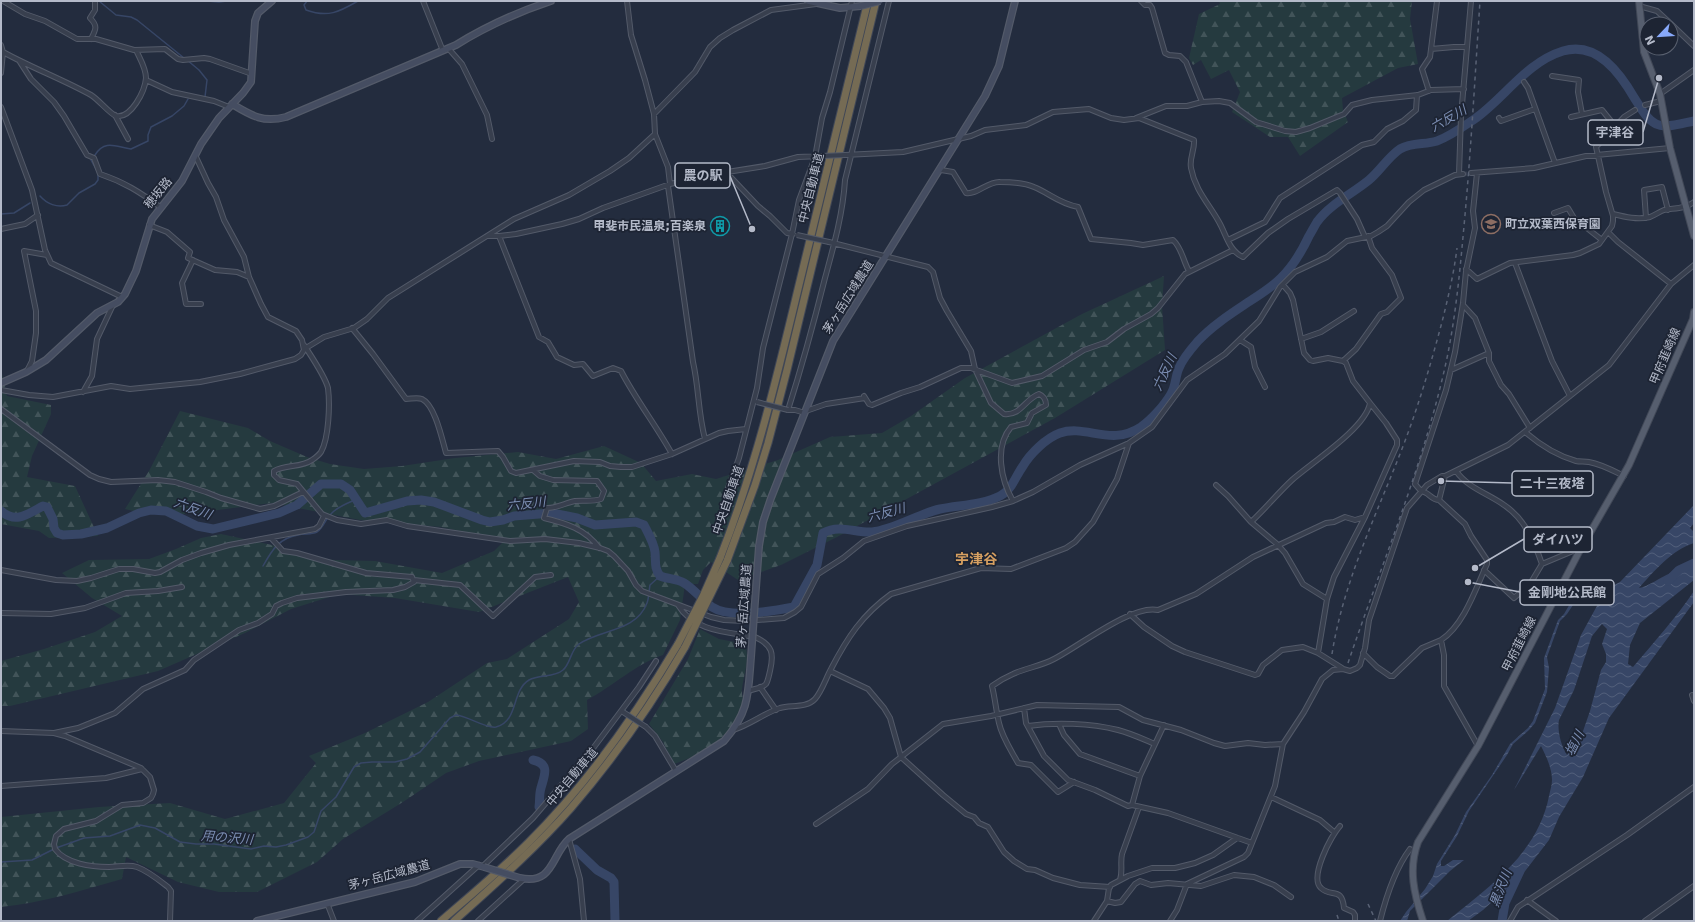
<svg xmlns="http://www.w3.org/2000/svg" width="1695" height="922" font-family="'DejaVu Sans','Noto Sans JP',sans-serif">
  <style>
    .forest { fill: url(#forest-firs) }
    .water { fill: url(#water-waves); fill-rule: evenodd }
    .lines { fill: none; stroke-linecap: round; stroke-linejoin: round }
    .stream { stroke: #374666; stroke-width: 1.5 }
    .river { stroke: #374666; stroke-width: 9 }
    .street-tunnel { stroke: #394153; stroke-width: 4; stroke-dasharray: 4 2; stroke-linecap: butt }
    .street-casing { stroke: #535a69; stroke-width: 6 }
    .secondary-casing { stroke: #535a69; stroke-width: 8 }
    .primary-casing { stroke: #414857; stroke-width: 8 }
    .highway-casing { stroke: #404756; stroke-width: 9 }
    .street { stroke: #383f4e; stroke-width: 4 }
    .secondary { stroke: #454d61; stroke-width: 5.5 }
    .primary { stroke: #565e6e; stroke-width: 6 }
    .highway { stroke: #756b54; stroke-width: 7 }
    .rail { stroke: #596275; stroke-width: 1.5; stroke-dasharray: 4 4; stroke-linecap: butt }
    .street-bridge-casing { stroke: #535a69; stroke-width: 6; stroke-linecap: butt }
    .secondary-bridge-casing { stroke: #535a69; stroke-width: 8; stroke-linecap: butt }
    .highway-bridge-casing { stroke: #404756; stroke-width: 9; stroke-linecap: butt }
    .street-bridge { stroke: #383f4e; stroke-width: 4 }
    .secondary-bridge { stroke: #454d61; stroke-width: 5.5 }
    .highway-bridge { stroke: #756b54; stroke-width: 7 }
    .labels { text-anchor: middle; stroke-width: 3.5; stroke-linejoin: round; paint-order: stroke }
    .street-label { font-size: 12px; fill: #b4bac9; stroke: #1d2433 }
    .poi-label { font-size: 12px; font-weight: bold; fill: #b4bac9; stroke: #1d2433; text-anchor: start }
    .water-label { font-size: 13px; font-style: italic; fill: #7b8db2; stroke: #1d2433 }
    .quarter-label { font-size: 14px; font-weight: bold; fill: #d7a061; stroke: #1d2433 }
    .leader { fill: none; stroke: #b4bac9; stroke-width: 1.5 }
    .callout-dot { fill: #b4bac9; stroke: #1d2433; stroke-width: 1.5 }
    .callout { fill: #1d2433; stroke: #b4bac9; stroke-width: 1.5 }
    .callout-label { font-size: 13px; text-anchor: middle; font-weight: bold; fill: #b4bac9 }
  </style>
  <defs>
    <pattern id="forest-firs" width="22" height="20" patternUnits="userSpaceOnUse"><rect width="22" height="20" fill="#253a3f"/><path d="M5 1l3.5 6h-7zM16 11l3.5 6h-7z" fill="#425459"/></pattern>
    <pattern id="water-waves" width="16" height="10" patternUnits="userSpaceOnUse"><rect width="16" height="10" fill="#374666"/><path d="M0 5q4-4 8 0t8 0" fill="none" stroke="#525f7b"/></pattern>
  </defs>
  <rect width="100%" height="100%" fill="#232c3e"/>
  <path class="forest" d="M1219 1H1412L1410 19 1418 64 1398 68 1342 98 1343 110 1348 122 1300 156 1288 137H1270L1232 112 1240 92 1229 70 1211 79 1201 60 1193 65 1189 58 1199 14 1220 4Z
    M1164 276 1162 306 1165 350 1055 418 837 537 781 565 738 580 711 562 703 570 698 584H685L680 620 663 655C636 664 613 686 587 700L588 729 571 741 479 761 446 773 403 802 343 839 317 862 257 892H219L178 882 126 857 122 879C82 890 43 903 1 907V817L99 807 170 803 225 819 284 803 316 763 309 756 365 733 428 702 487 663 507 659 569 619 579 602 568 577 479 612 395 598 339 594 291 609 245 633 158 671 10 706H1V661L44 649 95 632 122 616 92 598 62 573 89 560 149 559 176 549 201 538 221 534 272 545 308 558 335 560 375 561 442 573 494 551 504 541 441 527 360 520 272 503 187 514H146L125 509 149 471 180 411 248 428 270 441 307 457 330 464 364 469 402 466 455 458 518 452 556 459 604 446 641 463 656 481 692 474 716 479 778 460 830 437 882 433 911 416 965 378 1082 314Z
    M1 369 7 396 51 405V414L32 456 27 477 75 486 98 536 49 538 39 531 1 524Z
    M700 629 719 639 745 644C750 659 744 673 742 689 741 694 744 699 743 704 743 707 741 710 740 713 728 739 701 755 674 764L663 742 649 724 688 659Z"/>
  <path class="water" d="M1694 505V523L1690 528 1694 532V543C1672 550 1654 571 1639 588 1648 587 1660 577 1671 573 1680 571 1687 572 1694 564V580L1640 623 1630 645 1628 664 1633 667C1654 642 1676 618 1694 591V602L1609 718 1583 777 1559 817 1549 840 1522 875 1483 910 1468 921H1447C1490 886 1538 853 1549 796 1550 791 1552 785 1552 780 1552 768 1546 756 1541 746L1514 790 1555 708 1581 635 1604 593 1596 598 1575 602 1567 614 1560 621 1547 657 1549 668 1547 692 1535 723 1529 730 1513 744 1507 755 1469 811 1457 836 1441 861V866H1444L1453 860H1464L1450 871 1410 911 1407 921H1400L1406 912 1425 889 1433 876 1437 864 1455 835 1466 812 1492 775 1510 744 1528 728 1533 721 1545 689 1544 658 1558 620 1564 614 1571 602 1578 598 1591 596 1620 582ZM1602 624 1607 629 1602 644 1606 654V662L1601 670 1590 711 1582 734 1567 755C1561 746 1557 730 1559 720L1574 690 1592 636Z"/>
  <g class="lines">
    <path class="stream" d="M99 1 116 15 131 17 137 20 184 58
      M207 1 219 2 227 1
      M307 1 304 5 306 10C328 18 339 12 358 1
      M187 60 199 70 207 80 205 97
      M95 155C105 139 116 147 131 149L148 141V135L151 127 172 116 184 106 188 99
      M91 160 97 171
      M40 196C47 204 57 208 67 205L79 193 95 184 98 180V174
      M1 214 14 213 30 203
      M263 566C272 550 279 538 298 535 304 533 311 535 317 532 323 528 325 520 330 515 336 507 348 503 357 499
      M1 862 32 860 56 848 73 842 84 838 110 836 140 825 155 828 180 842 196 844H214L251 849 264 846 276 847 286 845 308 837 314 832 321 811 336 797 354 767 361 763 372 762H395L407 759 420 752 450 718 456 715C468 716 486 729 496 727 519 721 511 691 529 680 539 674 554 678 563 670 571 663 570 651 579 644 601 629 636 632 647 603 649 598 649 590 650 585L660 576"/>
    <path class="river" d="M1 511C16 524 28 514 43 506L47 507 53 519 54 528 57 533 63 535 81 534 107 528 139 513 151 510 166 511 197 526 213 529 279 513 297 505 321 484H341L350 490 365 513 407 501 421 500 434 502 482 520 490 522 503 520 514 516 552 513 577 518 595 525 636 522 644 525C648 533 654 543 655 552 656 562 654 568 660 576 668 579 677 579 684 583 694 589 702 600 712 607 730 619 774 611 794 607L817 565 823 533C840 524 855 533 872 532 893 530 918 514 940 509 959 505 982 505 1000 496 1012 490 1015 477 1023 466 1030 454 1046 438 1060 433 1086 424 1111 447 1141 427 1151 420 1164 406 1171 394 1176 386 1175 377 1179 368 1183 358 1191 349 1198 341 1213 325 1232 313 1250 301 1261 294 1272 287 1281 278 1293 266 1302 251 1309 236 1312 231 1314 227 1317 222 1330 204 1352 194 1369 180 1380 171 1388 157 1400 149 1412 142 1425 145 1437 141 1451 136 1464 126 1476 118 1505 97 1527 62 1563 51 1597 41 1620 73 1635 99 1641 108 1646 119 1656 124 1666 129 1683 123 1694 121
      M1668 581 1679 570 1694 563
      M533 760C551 764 544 776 541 788 539 794 540 801 539 807
      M575 849 597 870 611 878 614 882 615 921
      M1502 921 1505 903 1520 871"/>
    <path class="street-tunnel" d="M1463 174 1471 173"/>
    <defs>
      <path id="street" d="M3 1 25 14 45 21 77 39H96L134 50 165 49 178 59 183 60 204 58 210 59 252 74
        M423 1 443 51
        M627 1 631 35 645 80 654 114 655 134 668 167 670 184
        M1141 1 1145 5H1150L1152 8 1165 53 1169 55 1180 56 1186 62 1202 102
        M1639 6 1657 11 1671 24
        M1671 24 1694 46
        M91 39C96 29 98 26 90 18L95 10V1
        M1 45 3 52 1 73
        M448 48 462 64 487 115 492 139
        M1431 49 1454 47H1467
        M3 52C32 68 62 79 91 95 98 99 110 114 116 116 131 119 145 91 146 78 146 68 140 59 136 50
        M20 62 31 79 54 102 64 116 87 155 94 158 100 174C124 182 140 192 160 207
        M1552 76 1579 80 1578 92 1582 114
        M146 80 172 92 214 101 229 107
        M1524 82 1528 88 1555 163
        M1429 91 1422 69 1430 57 1437 1
        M1660 94 1694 70
        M1645 105 1661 101
        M1 107 32 190 45 250 51 263 122 297
        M654 114 695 72 710 47 720 38 733 30 771 10 816 4
        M115 115 128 139
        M1571 117 1602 110 1615 126
        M1136 118 1166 106H1187L1202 102 1219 101 1230 103 1256 122 1285 131 1296 132 1310 128 1344 114 1352 105 1372 100 1418 95 1431 90 1464 89
        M1499 118 1501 121 1535 109
        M845 155 903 152 971 136 985 130 1026 125 1053 112 1089 109 1111 118 1124 120 1139 118 1194 140C1195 150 1189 158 1191 168 1195 190 1209 204 1219 222 1226 234 1229 251 1243 257L1268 233 1288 219 1337 190 1340 193 1357 219 1365 237
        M941 170 953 172 966 193C977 195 988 181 1000 182 1010 182 1025 183 1034 187 1051 194 1058 203 1078 207L1091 239 1131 243 1143 245 1173 240C1182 248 1183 261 1189 271
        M726 172 758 206 770 216 787 233 793 234
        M1471 173 1534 168 1586 156 1670 148
        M1459 174 1461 116 1471 1
        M668 186 693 362C699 388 698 413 705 439
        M1554 213 1568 208 1574 218 1602 240
        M1613 214C1625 217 1638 220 1650 217 1655 215 1659 212 1664 210 1674 208 1685 209 1694 202
        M1646 218 1644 190 1662 187 1668 210
        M149 225 167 232 190 252 188 258 215 270 237 272 249 277
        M1 229 25 224 38 215
        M1608 232 1618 242 1671 284
        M487 236H499L516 234 562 224 579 219 603 208 670 184 721 173 765 166 798 157 822 156
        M499 236 539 337 548 342 557 357 574 365 583 364 593 376 613 368 621 371C636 400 656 425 672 454
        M1228 240 1265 222 1280 198 1362 145 1374 142 1387 129 1403 121 1416 110 1417 95
        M829 242 928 267 933 272 940 298 947 311 971 351 975 369 982 384 991 403 1004 414C1021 416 1025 399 1039 394 1044 396 1046 399 1046 405L1032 413 1027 423 1011 427C994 447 1001 480 1013 501
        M193 260 182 283 186 304H201
        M1515 263 1552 361 1570 396
        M1466 269 1477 279 1510 263 1573 255 1580 253 1599 244 1612 226 1613 221V216L1606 192 1596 147 1624 117 1635 110
        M1463 305 1475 318 1489 353V361L1501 385 1509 394 1530 428
        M352 328 373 354 406 399C411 399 417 397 422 399 435 405 442 439 446 453L498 451 503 457 511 471 516 473 574 461 600 462 610 466 621 467H632L672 454 719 433 728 431 746 429
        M1301 339 1321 332 1354 311
        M1240 340 1251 347 1255 367 1265 387
        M304 345C311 356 325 376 328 388 330 404 329 438 321 452 319 455 315 458 312 460 301 468 286 464 274 471V475L279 480 297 484 322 514 337 520 361 524 387 520 407 526 510 541 545 539 579 543 600 548 608 551 614 556 628 571 636 585 642 591 711 617 724 620 744 621 784 618 795 612 801 607 818 574 843 558 864 541 907 526 992 507 1013 501 1033 492 1080 465 1129 443 1152 427 1187 380 1225 354 1259 321 1280 287 1295 272 1327 257 1347 241 1371 236 1378 232 1387 226 1409 202 1424 190 1455 175 1463 174
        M306 348 324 337 354 328 367 319 388 298 514 219 569 195 610 171 629 158 655 134
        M1343 361 1356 349 1381 314 1387 312 1401 298 1392 275 1372 248 1368 236
        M1451 370 1489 353
        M27 371 32 361 36 333V311L24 251 47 255
        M1 390 29 395 53 397 111 386 130 389 200 382 240 374 295 359 301 355 304 350 302 340 296 331 268 317 261 304 249 277 244 257 224 220 216 197 208 183 196 157
        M83 392 92 376 97 339 113 305
        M864 396 869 404 872 405 901 393 920 387 961 368H971L1012 383 1042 376 1084 350 1107 342 1124 329 1151 314 1158 308 1185 274 1233 250
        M1 409 90 475 99 479 111 482 158 480 175 482 206 492 221 498 260 509 274 506 303 492
        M806 411 826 404 865 398
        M805 413 795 410H788C802 366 814 322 825 278 834 245 843 213 845 180L889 1
        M1525 432C1539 444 1558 456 1576 461 1580 462 1585 461 1589 462 1601 464 1612 470 1624 476
        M533 470 540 476 553 480 597 481 604 491 601 499C592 502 584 500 575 501 565 503 557 508 547 508L544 518C565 523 586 529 599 548
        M1456 471C1468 488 1487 493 1504 505 1525 519 1534 541 1542 564
        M1445 476 1439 500 1465 524 1471 536 1487 560V564C1476 588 1464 625 1441 640L1444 655V686L1478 746
        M1216 485 1228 496 1251 522 1277 544 1285 553 1303 584 1327 599 1318 653
        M1439 500C1431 500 1429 492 1421 491L1415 484 1446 390 1455 352 1463 303 1466 271 1475 228 1473 211 1477 173
        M722 516 728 488 739 458 757 388 763 348 792 234 799 200 815 157 822 118 830 92 852 1
        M1251 522C1265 509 1278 493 1292 480 1311 463 1366 428 1370 403L1353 381 1346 363 1343 361 1328 358 1313 361 1310 360 1304 353 1293 300 1290 293 1283 285
        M1 570 56 580 77 581 91 578 119 569H133L155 573 160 572 182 560 201 553 229 545 315 529 319 526 324 516
        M1484 570 1514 598 1530 584 1542 564 1573 551 1579 552
        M414 580 460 585 493 616 535 577 551 575
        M1327 599 1334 577 1365 517 1397 445V440L1386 423 1370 403
        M678 605C694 632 728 632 755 637 773 645 774 654 770 671 769 675 768 681 766 684 763 688 753 689 748 691
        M1 613 51 614 85 608 126 593 158 591 182 587
        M1130 614 1144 627 1172 646 1185 652 1255 675 1258 674 1263 665 1282 650 1303 647 1318 653 1342 668
        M1363 653 1377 667 1390 676H1393L1422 648 1441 640
        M830 671 868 689 884 708 890 718 901 757 943 795 966 814 974 817 979 823 988 827 1004 852 1014 861 1027 869 1035 870 1053 878 1080 885 1110 887
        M760 687 776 710
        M1692 695 1694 701
        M1024 708 1026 723 1044 756 1068 780 1095 790 1128 806 1132 805 1140 776 1164 725
        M1059 724 1064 735 1080 754 1140 776
        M1028 726C1055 722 1091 723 1118 730 1130 733 1143 739 1155 744
        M646 727 655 736 676 771
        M733 730C750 725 764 713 780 708 791 705 807 708 815 699 822 691 826 678 831 669 847 638 862 615 891 594L981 568 1011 569 1066 548 1075 542 1093 522 1117 479 1129 443
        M1 731 54 733 65 736 141 768 150 777 154 790 153 794 151 798 143 803 122 805 96 821 64 829 56 836 54 844 55 849C66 864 92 867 109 867 118 867 128 864 137 867 148 871 159 880 168 887L171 891 170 921
        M54 733 78 728 115 713 143 689 185 670 194 660 239 630 258 623 272 614 276 606 282 603 297 598 346 592 393 590 405 587 414 582 412 577 366 573 297 553 283 551 271 538
        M1074 782 1058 792 1031 765 1018 763C1011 750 1002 737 999 723 996 710 995 698 992 686 999 681 1006 677 1013 674 1026 668 1041 666 1054 659 1078 647 1132 604 1158 610L1196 594 1253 557 1326 523 1334 522 1345 517 1355 520 1365 517
        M1 786 106 778 142 769
        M1271 797 1320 820 1334 832
        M1132 805 1168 813 1252 843
        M816 824 868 789 892 764 943 724 991 716 1037 705 1119 707 1143 720 1181 730 1214 743 1225 746 1248 743 1265 745 1283 744
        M1340 826C1331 836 1309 877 1321 888 1331 898 1342 886 1344 908L1353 912 1355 915V921
        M569 839 580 879 584 921
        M483 866 533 818 594 747 639 687 656 661
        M1120 880C1123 871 1120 863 1122 854L1139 807
        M1527 900 1556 921
        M1107 901 1115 903 1121 902 1135 884 1140 881 1151 885 1168 883 1201 886 1234 875 1254 877 1274 885 1291 897
        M327 903 334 921
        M417 921 479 865
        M478 921 524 879
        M1094 921 1107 901 1109 888 1111 885 1128 876 1152 868H1175L1195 863 1213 855 1237 838
        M1170 921 1177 910 1187 884 1244 857 1248 853 1275 786 1283 744 1304 712 1322 679 1333 670 1343 669 1350 671 1357 668 1360 665 1365 648 1369 620 1407 508 1427 485 1442 476H1445L1508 445 1609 365 1671 284 1694 265
        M1380 921C1386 897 1395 869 1410 849
        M1510 921 1518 907 1627 835 1694 787
        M1645 921 1694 886"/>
      <path id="secondary" d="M808 1 840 8 861 6
        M232 104C252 116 263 123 286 117L456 45C485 27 518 12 551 1
        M1 383 26 372 46 360 97 313 118 302 125 294 136 271 152 219 182 181 201 144 219 118 243 93 251 82 255 21 258 13 272 1
        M759 546 763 522 771 498 833 341 985 96 999 66 1015 1
        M520 878C554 885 551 855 569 839L724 741C750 711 748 693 751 657
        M257 921 415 882 460 864H473L484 867"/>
      <path id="primary" d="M1639 1 1644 52 1660 94 1670 148 1694 236
        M1423 921C1414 894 1408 869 1418 842L1478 746 1579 552 1629 465 1693 319 1694 312"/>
      <path id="highway" d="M720 558C755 469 777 377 799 285 822 191 845 96 868 1
        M727 561 755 485 768 443 787 370 876 1
        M441 921C471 895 501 870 529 842 588 783 636 715 678 644
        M454 921C494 885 535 849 571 808 614 758 652 704 685 647"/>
    </defs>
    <use href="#street" class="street-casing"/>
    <use href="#secondary" class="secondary-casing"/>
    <use href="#primary" class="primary-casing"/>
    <use href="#highway" class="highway-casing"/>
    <use href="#street" class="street"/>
    <use href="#secondary" class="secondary"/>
    <use href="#primary" class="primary"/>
    <use href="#highway" class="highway"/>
    <path class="rail" d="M1332 654C1343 584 1374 520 1400 454 1417 411 1430 367 1442 322 1448 298 1454 273 1457 248
      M1348 663C1382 563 1425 461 1447 358 1456 314 1460 270 1464 226 1471 151 1475 76 1480 1
      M1368 904 1376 921
      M1337 915 1339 921"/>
    <defs>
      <path id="street-bridge" d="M822 156 845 155
        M797 235 829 242
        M757 402 788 410
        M623 712 646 727"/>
      <path id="secondary-bridge" d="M861 6 880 1
        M751 657 759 546
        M484 867 520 878"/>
      <path id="highway-bridge" d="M678 644 704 594 720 558
        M685 647 727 561"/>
    </defs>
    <use href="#street-bridge" class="street-bridge-casing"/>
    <use href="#secondary-bridge" class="secondary-bridge-casing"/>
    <use href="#highway-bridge" class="highway-bridge-casing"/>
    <use href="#street-bridge" class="street-bridge"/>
    <use href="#secondary-bridge" class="secondary-bridge"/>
    <use href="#highway-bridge" class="highway-bridge"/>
  </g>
  <defs>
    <symbol id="school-ring" viewBox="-11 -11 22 22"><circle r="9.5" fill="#1d2433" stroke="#8d6e63" stroke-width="1.5"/><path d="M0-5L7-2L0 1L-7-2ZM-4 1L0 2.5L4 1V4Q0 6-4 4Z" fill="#8d6e63"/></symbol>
    <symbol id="building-ring" viewBox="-11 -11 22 22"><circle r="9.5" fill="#1d2433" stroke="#0f9aa8" stroke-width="1.5"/><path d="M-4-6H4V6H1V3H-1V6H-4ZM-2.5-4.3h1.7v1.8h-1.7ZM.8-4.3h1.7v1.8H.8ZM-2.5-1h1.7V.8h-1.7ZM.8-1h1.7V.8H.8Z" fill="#0f9aa8"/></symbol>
  </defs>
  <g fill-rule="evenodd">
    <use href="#school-ring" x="1480" y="213" width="22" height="22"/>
    <use href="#building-ring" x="709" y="215" width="22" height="22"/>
  </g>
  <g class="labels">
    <g class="street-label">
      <text transform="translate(811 188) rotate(-76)" y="4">中央自動車道</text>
      <text transform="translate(158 193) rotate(-51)" y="4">穂坂路</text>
      <text transform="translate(848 297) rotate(-58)" y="4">茅ヶ岳広域農道</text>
      <text transform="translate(1665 356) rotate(-67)" y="4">甲府韮崎線</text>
      <text transform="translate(728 500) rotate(-71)" y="4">中央自動車道</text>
      <text transform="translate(744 606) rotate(-86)" y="4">茅ヶ岳広域農道</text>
      <text transform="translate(1519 644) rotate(-63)" y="4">甲府韮崎線</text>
      <text transform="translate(572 777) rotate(-50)" y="4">中央自動車道</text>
      <text transform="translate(389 875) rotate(-15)" y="4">茅ヶ岳広域農道</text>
    </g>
    <g class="poi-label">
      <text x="1505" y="228">町立双葉西保育園</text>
      <text x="706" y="230" text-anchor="end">甲斐市民温泉;百楽泉</text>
    </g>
    <g class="water-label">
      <text transform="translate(1448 118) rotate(-30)" y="5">六反川</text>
      <text transform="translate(1164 372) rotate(-65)" y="5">六反川</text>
      <text transform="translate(526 503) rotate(-6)" y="5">六反川</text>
      <text transform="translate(193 508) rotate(20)" y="5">六反川</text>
      <text transform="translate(886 512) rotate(-15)" y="5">六反川</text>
      <text transform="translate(1574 743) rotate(-63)" y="5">塩川</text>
      <text transform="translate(227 837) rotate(5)" y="5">用の沢川</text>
      <text transform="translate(1500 888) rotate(-69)" y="5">黒沢川</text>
    </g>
    <g class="quarter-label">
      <text x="976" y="564">宇津谷</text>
    </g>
  </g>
  <path class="leader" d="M1659 78L1643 132M752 229L730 176M1441 481L1512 483M1475 568L1524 539M1468 582L1520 592"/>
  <g class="callout-dot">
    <circle cx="1659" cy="78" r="4"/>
    <circle cx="752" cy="229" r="4"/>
    <circle cx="1441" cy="481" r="4"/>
    <circle cx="1475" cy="568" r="4"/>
    <circle cx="1468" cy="582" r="4"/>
  </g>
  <g class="callout">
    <rect x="1588" y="120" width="55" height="25" rx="4"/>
    <rect x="675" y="163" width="55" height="25" rx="4"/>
    <rect x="1512" y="471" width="81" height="25" rx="4"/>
    <rect x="1524" y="527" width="68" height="25" rx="4"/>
    <rect x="1520" y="580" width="94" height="25" rx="4"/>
  </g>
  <g class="callout-label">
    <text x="1615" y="137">宇津谷</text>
    <text x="703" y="180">農の駅</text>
    <text x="1552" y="488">二十三夜塔</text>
    <text x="1558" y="544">ダイハツ</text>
    <text x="1567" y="597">金剛地公民館</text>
  </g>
  <rect width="1695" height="922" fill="none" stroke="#b4bac9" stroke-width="4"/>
  <g transform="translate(1659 36) rotate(245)"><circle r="19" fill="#1d2433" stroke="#59606f"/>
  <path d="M0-3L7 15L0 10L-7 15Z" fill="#88a9fa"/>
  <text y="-6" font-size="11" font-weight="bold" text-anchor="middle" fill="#b4bac9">N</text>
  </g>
</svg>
